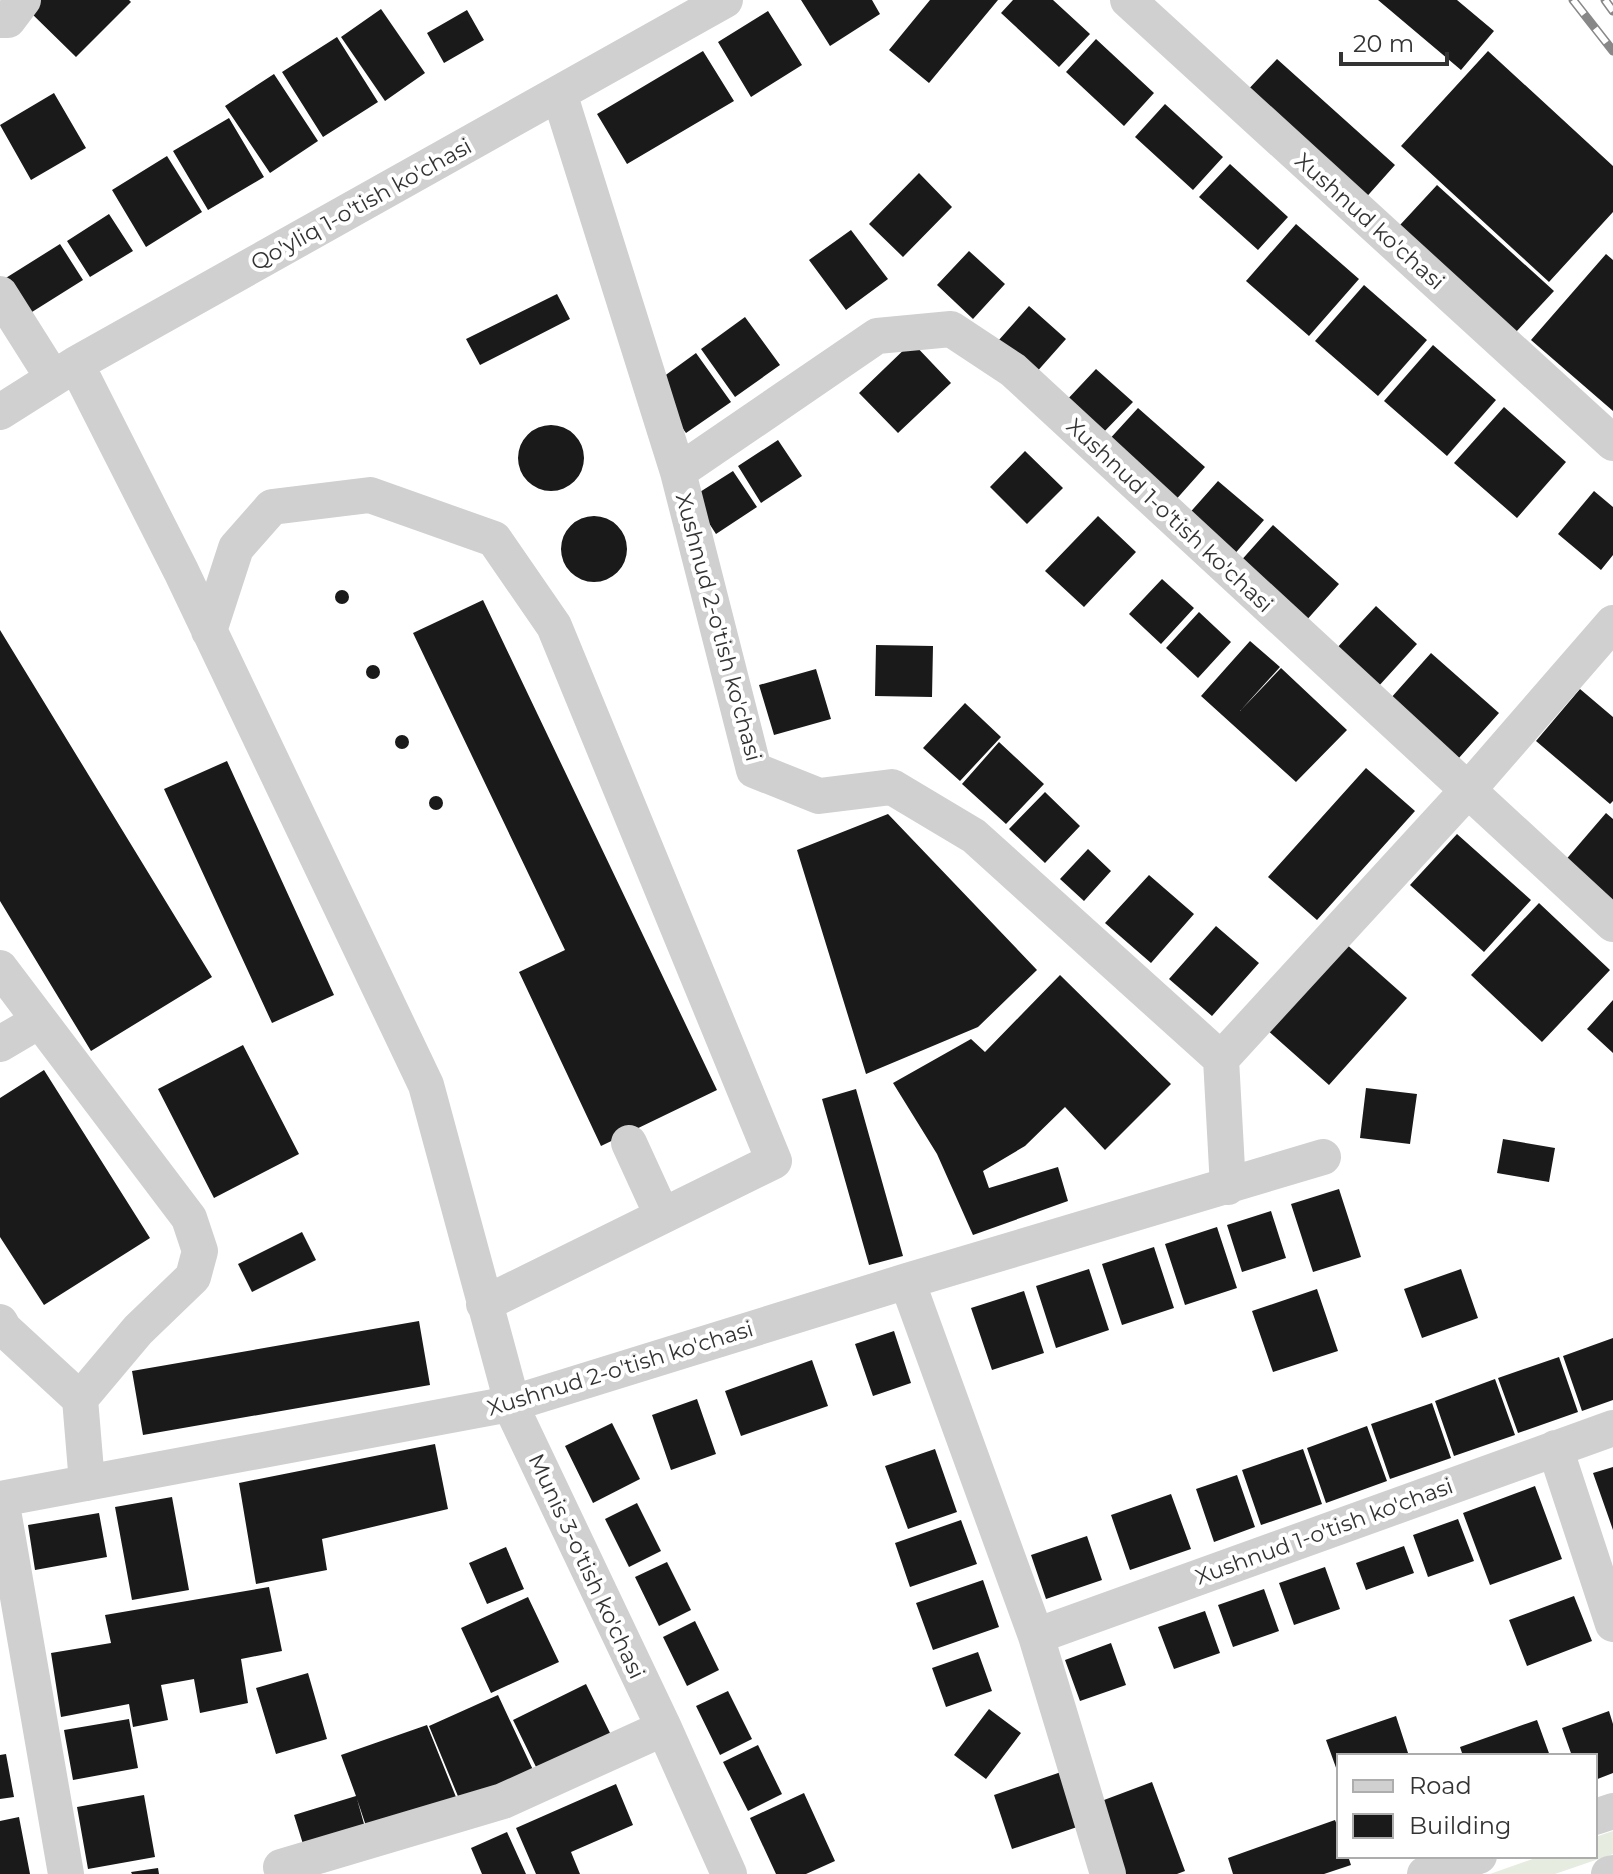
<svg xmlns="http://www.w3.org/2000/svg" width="1613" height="1874" font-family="Montserrat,sans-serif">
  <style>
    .green { fill: #e6ecdf }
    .building { fill: #1a1a1a }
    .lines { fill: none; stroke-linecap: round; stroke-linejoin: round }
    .minor { stroke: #d0d0d0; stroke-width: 36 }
    .rail-casing { stroke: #888; stroke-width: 9 }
    .rail { stroke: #fff; stroke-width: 6; stroke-dasharray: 18; stroke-linecap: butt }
    .labels { text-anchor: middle; stroke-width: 8; stroke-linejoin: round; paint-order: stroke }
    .street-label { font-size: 22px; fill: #333; stroke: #fff }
  </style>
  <rect width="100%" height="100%" fill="#fff"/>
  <path class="green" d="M1613 1831V1854L1555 1874H1490L1541 1856H1595V1837Z"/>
  <path class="building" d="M38 0H129L131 2 76 57 28 10Z
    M801 0H872L880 14 830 46Z
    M930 0H998L929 83 889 50Z
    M1013 0H1053L1090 34 1059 67 1001 13Z
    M1378 0H1457L1494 31 1461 70Z
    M381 9 425 73 385 101 341 37Z
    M467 10 484 40 444 63 427 33Z
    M768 11 802 65 751 97 718 42Z
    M337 37 378 102 323 137 282 72Z
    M1096 39 1154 93 1124 126 1066 72Z
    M703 51 734 101 627 164 597 114Z
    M1488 51 1613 166V212L1549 282 1401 146Z
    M1277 59 1395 165 1362 202 1243 95Z
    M274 74 318 141 270 173 225 106Z
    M54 93 86 148 31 180 0 125Z
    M1165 104 1223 157 1193 190 1135 137Z
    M229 118 264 177 208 210 173 151Z
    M167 156 202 212 146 247 112 190Z
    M1230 164 1288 217 1258 250 1199 197Z
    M919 173 952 207 903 257 869 224Z
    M1437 185 1554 291 1516 332 1400 225Z
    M109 214 133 251 90 277 67 241Z
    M1296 224 1359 279 1309 336 1246 281Z
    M851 230 888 279 846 310 809 260Z
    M60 244 83 280 24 317 1 281Z
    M969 251 1005 284 973 319 937 285Z
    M1606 254 1613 260V411L1531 340Z
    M1364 285 1427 340 1378 396 1315 341Z
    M557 294 570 319 480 365 466 339Z
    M1029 306 1066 339 1034 375 998 341Z
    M745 317 780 365 735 397 701 349Z
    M912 342 951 383 898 433 859 393Z
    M1433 345 1496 400 1447 456 1384 401Z
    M696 353 731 402 686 433 652 385Z
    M1096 369 1133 402 1100 436 1064 403Z
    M1504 407 1566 462 1517 518 1454 463Z
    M1138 408 1205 467 1173 503 1106 443Z
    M518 458a33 33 0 1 1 66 0a33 33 0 1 1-66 0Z
    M778 440 802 476 761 503 738 466Z
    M1025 451 1063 488 1027 524 990 487Z
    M733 471 757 507 716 534 692 497Z
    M1218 481 1264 520 1232 557 1186 517Z
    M1594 491 1613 507V555L1601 570 1558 534Z
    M561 549a33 33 0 1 1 66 0a33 33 0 1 1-66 0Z
    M1098 516 1136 552 1084 607 1045 571Z
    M1273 525 1339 584 1304 623 1238 564Z
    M1162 579 1194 608 1161 644 1129 614Z
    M335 597a7 7 0 1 1 14 0a7 7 0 1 1-14 0Z
    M483 600 717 1090 601 1146 519 972 565 950 413 633Z
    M1376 606 1417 644 1377 688 1335 650Z
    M1199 612 1231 642 1198 678 1166 648Z
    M0 630 212 977 91 1051 0 901Z
    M1250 641 1280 667 1240 711 1281 668 1347 730 1296 782 1201 696Z
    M876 645 933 646 932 697 875 696Z
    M1431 653 1499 713 1458 759 1390 699Z
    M366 672a7 7 0 1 1 14 0a7 7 0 1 1-14 0Z
    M816 669 831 719 774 735 759 685Z
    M1580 689 1613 717V801L1610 804 1536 741Z
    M965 703 1001 737 960 781 923 748Z
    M395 742a7 7 0 1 1 14 0a7 7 0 1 1-14 0Z
    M999 742 1044 784 1006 824 962 784Z
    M227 761 334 995 272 1023 164 789Z
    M1366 768 1415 811 1317 920 1268 877Z
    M1045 792 1080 826 1045 863 1009 829Z
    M429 803a7 7 0 1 1 14 0a7 7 0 1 1-14 0Z
    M1606 813 1613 819V907L1563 863Z
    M888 814 1037 970 978 1027 866 1074 797 850Z
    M1457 834 1531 900 1484 952 1410 885Z
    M1088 849 1111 871 1084 901 1060 879Z
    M1149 875 1194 914 1151 963 1105 923Z
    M1539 903 1610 970 1542 1042 1471 975Z
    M1216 926 1259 963 1212 1016 1169 979Z
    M1344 942 1407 998 1329 1085 1266 1029Z
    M1060 975 1171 1084 1105 1150 1065 1107 1025 1146 983 1171 989 1188 1058 1167 1068 1201 973 1235 937 1154 893 1083 971 1039 985 1052Z
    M1613 1000V1053L1587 1029Z
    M243 1045 299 1154 214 1198 158 1089Z
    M44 1070 150 1238 44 1305 0 1237V1098Z
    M1366 1088 1417 1094 1410 1144 1360 1138Z
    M856 1089 903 1256 869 1265 822 1099Z
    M1503 1139 1555 1148 1549 1182 1497 1173Z
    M1339 1189 1361 1257 1313 1272 1291 1204Z
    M1271 1211 1286 1258 1242 1272 1227 1225Z
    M1217 1227 1237 1288 1185 1305 1165 1244Z
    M302 1232 316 1260 252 1292 238 1264Z
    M1154 1247 1174 1308 1122 1325 1102 1264Z
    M1089 1269 1109 1330 1056 1348 1036 1286Z
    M1461 1269 1478 1318 1422 1338 1404 1289Z
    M1317 1289 1338 1351 1273 1372 1252 1311Z
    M1024 1291 1044 1353 992 1370 971 1308Z
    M419 1321 430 1385 143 1435 132 1371Z
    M894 1331 911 1383 873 1396 855 1344Z
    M1613 1338V1400L1582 1411 1563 1356Z
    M1559 1357 1578 1412 1518 1433 1498 1378Z
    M812 1360 828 1406 741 1436 725 1391Z
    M1495 1379 1515 1435 1454 1456 1435 1401Z
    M697 1399 716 1454 671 1470 652 1415Z
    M1432 1403 1451 1458 1390 1479 1371 1424Z
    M612 1423 640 1479 593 1503 565 1446Z
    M1367 1426 1387 1481 1326 1503 1307 1448Z
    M435 1444 448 1509 322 1539 327 1570 256 1584 239 1483Z
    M935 1449 957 1512 908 1529 885 1466Z
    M1303 1449 1322 1504 1261 1525 1242 1470Z
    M1613 1467V1530L1593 1473Z
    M1237 1475 1255 1527 1214 1542 1196 1489Z
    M1535 1486 1562 1559 1490 1585 1463 1513Z
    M1171 1494 1191 1549 1130 1570 1111 1515Z
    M172 1497 189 1590 132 1600 115 1507Z
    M637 1503 661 1551 629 1567 605 1519Z
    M99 1513 107 1557 35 1570 28 1525Z
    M1458 1519 1474 1561 1428 1577 1413 1535Z
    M961 1520 977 1564 910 1587 895 1543Z
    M1087 1536 1102 1580 1046 1599 1031 1555Z
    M1404 1546 1414 1573 1366 1590 1356 1563Z
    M506 1547 524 1589 487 1604 469 1563Z
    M667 1562 691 1610 659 1626 635 1577Z
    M1325 1567 1340 1609 1294 1625 1279 1583Z
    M983 1580 999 1627 933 1650 916 1603Z
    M269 1587 282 1651 241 1659 248 1703 200 1713 194 1679 161 1685 168 1720 133 1727 129 1704 61 1717 51 1653 111 1643 105 1615Z
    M1264 1589 1279 1631 1233 1647 1218 1605Z
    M1574 1596 1592 1641 1527 1666 1509 1620Z
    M528 1597 559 1662 491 1693 461 1628Z
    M1205 1611 1220 1653 1174 1669 1158 1627Z
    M695 1621 719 1670 687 1686 663 1637Z
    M1111 1643 1126 1685 1080 1701 1065 1660Z
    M978 1652 992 1691 946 1707 932 1668Z
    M308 1673 327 1739 276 1754 256 1688Z
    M586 1684 611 1735 538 1771 513 1720Z
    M728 1691 752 1739 720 1755 696 1706Z
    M498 1695 534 1772 462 1806 429 1726Z
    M989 1709 1021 1733 986 1779 954 1755Z
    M1609 1711 1613 1724V1773L1595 1780V1756H1572L1562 1728Z
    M1396 1716 1409 1756H1339V1776L1326 1740Z
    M129 1719 138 1768 73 1780 64 1730Z
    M1537 1720 1550 1756H1463L1460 1747Z
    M427 1725 460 1807 370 1838 357 1799 368 1838 307 1857 294 1815 356 1796 341 1755Z
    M758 1745 782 1794 748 1811 723 1762Z
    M6 1754 14 1797 0 1799V1755Z
    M1064 1771 1083 1825 1012 1849 994 1795Z
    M1152 1782 1185 1871 1177 1874H1123L1096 1803Z
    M616 1784 633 1825 571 1852 580 1874H536L516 1828Z
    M804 1793 835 1861 806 1874H776L750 1818Z
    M144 1795 155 1857 88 1869 77 1807Z
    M19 1817 30 1874H0V1821Z
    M1335 1820 1339 1830V1856H1348L1351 1865 1324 1874H1233L1228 1858Z
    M507 1832 526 1874H482L471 1848Z
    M158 1868 159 1874H132L131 1872Z"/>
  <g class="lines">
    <path class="minor" d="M1128 0 1613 443
      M0 20H8L23 0
      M559 93 678 472 754 770 819 796 892 787 974 836 1221 1059 1228 1187
      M0 294 53 378
      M76 364 181 571 426 1085 507 1384 510 1404 664 1728 729 1874
      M0 412 76 364 725 0
      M678 472 877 336 951 329 1013 370 1613 924
      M209 631 236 548 272 507 370 495 494 539 554 626 774 1161 484 1304
      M0 968 189 1218 200 1251 193 1277 138 1330 80 1399 87 1483
      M0 1044 39 1021
      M1221 1059 1468 790 1613 623
      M629 1143 662 1215
      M907 1281 1036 1636 1108 1874
      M0 1322 4 1329 80 1399
      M1555 1448 1613 1624
      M0 1499 510 1404 907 1281 1323 1157
      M1 1499 66 1874
      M1036 1636 1613 1428
      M1595 1817 1613 1811
      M281 1867 503 1801 664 1728
      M1425 1874 1479 1856
      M1609 1874 1613 1873"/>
    <defs>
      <path id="rail" d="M1573 0 1613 51
        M1605 0 1613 11"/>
    </defs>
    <use href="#rail" class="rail-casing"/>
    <use href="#rail" class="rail"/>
  </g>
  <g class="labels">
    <g class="street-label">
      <text transform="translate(361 204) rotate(-29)" y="8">Qo'yliq 1-o'tish ko'chasi</text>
      <text transform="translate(1370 221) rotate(42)" y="8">Xushnud ko'chasi</text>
      <text transform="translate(1170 515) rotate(43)" y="8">Xushnud 1-o'tish ko'chasi</text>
      <text transform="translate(719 627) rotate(75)" y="8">Xushnud 2-o'tish ko'chasi</text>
      <text transform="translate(620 1368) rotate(-17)" y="8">Xushnud 2-o'tish ko'chasi</text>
      <text transform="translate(1324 1531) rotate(-20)" y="8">Xushnud 1-o'tish ko'chasi</text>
      <text transform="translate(587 1566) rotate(65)" y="8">Munis 3-o'tish ko'chasi</text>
    </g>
  </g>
  <rect x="1337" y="1754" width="260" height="104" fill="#ffffff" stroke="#adadad" stroke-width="2"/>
  <rect x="1353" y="1780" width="40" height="12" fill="#d0d0d0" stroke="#adadad" stroke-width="2"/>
  <text x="1409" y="1794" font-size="24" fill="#333333">Road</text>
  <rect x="1353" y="1814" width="40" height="24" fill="#1a1a1a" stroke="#adadad" stroke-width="2"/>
  <text x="1409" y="1834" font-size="24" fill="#333333">Building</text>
  <path d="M1341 52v12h106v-12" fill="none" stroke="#333333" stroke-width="4"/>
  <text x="1353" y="52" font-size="24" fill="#333333" stroke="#ffffff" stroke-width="6" paint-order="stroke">20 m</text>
</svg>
